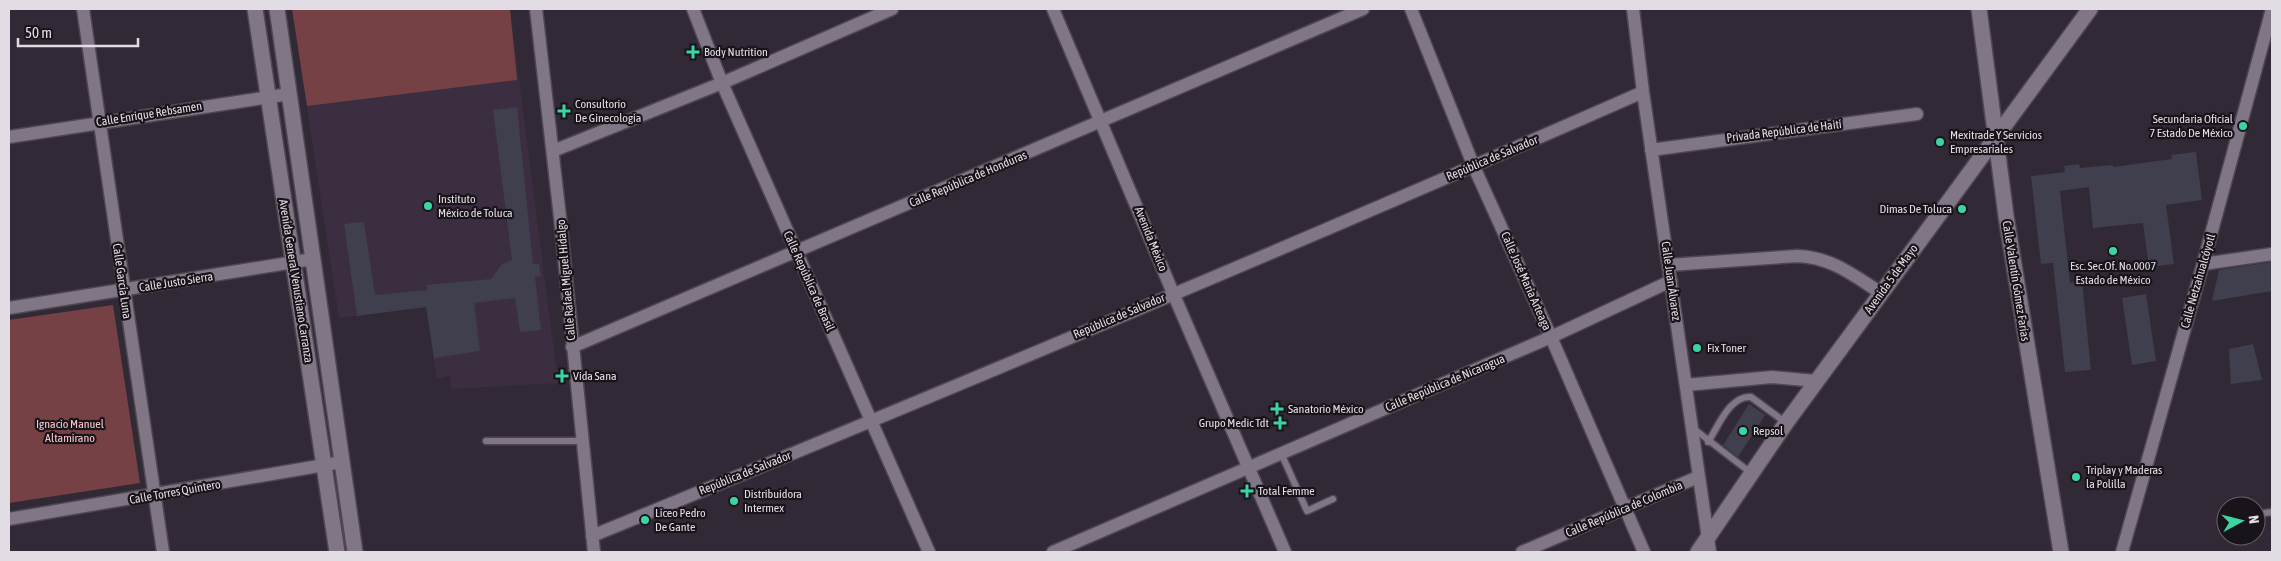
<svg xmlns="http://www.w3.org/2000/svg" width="2281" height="561" font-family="'Asap Condensed',sans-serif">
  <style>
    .built { fill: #3b2e41 }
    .green { fill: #764145 }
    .building { fill: #3f3f4e }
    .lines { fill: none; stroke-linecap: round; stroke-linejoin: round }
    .service-casing { stroke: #4e4751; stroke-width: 9 }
    .minor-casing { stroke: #4e4751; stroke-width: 15 }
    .secondary-casing { stroke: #4e4751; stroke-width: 18 }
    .service { stroke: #817686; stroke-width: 6 }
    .minor { stroke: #817686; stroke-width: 12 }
    .secondary { stroke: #817686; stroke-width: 15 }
    .poi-dot { fill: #3bd4a4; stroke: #181419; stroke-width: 2 }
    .labels { text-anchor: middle; stroke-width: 4.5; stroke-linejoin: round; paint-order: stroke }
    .poi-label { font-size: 12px; fill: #e2dce4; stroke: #181419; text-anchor: start }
    .street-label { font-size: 12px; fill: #e2dce4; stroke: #181419 }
    .park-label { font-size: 12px; fill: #fac7c9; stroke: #181419 }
  </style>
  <rect width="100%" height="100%" fill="#322936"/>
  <path class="built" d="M292 9H510L558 383 451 389 450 376 437 379 426 307 339 318Z"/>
  <path class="green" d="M292 9H510L517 80 307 106Z
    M113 305 140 483 9 503V320Z"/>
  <path class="building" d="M517 107 533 264H539L541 276 535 277 541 330 520 332 515 298 474 303 480 351 434 358 426 307 357 316 344 224 364 222 375 295 427 290V285L491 279 502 264 512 260 493 110Z
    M2196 152 2202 200 2166 205 2174 264 2149 267 2143 223 2093 228 2089 187 2060 191 2070 283 2082 281 2091 370 2065 372 2053 263 2041 264 2031 176 2065 172 2064 166 2079 164 2080 168 2113 165V167L2172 159 2171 155Z
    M2272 262V291L2212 301 2219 270Z
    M2146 294 2156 361 2132 365 2122 298Z
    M2253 344 2262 380 2231 384 2229 349Z
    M1749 404 1765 415 1738 457 1723 445Z"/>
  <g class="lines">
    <defs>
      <path id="service" d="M1694 429 1751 473
        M486 441H582
        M1708 442C1718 427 1730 395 1751 397L1785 422
        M1281 453 1307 511 1333 499
        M2265 513 2272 512"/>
      <path id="minor" d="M83 9 163 552
        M536 9 560 217 594 552
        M693 9 722 83 929 552
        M1053 9 1173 293 1285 552
        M1411 9 1474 167 1551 337 1644 552
        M1633 9 1643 92 1710 552
        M9 137 289 94
        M1651 150 1917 114
        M553 151 722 83 892 9
        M2203 264 2272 254
        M1669 265 1797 256C1831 257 1853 275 1881 293
        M9 308 313 259
        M572 347 1363 9
        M1686 385 1772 377 1816 381
        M9 519 342 462
        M592 536C944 392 1295 245 1643 92
        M1053 552 1551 337 1671 281
        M1522 552 1698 477
        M2122 552 2203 264 2272 9"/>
      <path id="secondary" d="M255 9 337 552
        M277 9 355 552
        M1979 9 2006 216 2061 552
        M1698 552 1786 423 2090 9"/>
    </defs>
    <use href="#service" class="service-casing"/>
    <use href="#minor" class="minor-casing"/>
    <use href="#secondary" class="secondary-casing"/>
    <use href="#service" class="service"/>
    <use href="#minor" class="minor"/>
    <use href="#secondary" class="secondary"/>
  </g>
  <g class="poi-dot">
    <path d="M690.5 44.5h5v5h5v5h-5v5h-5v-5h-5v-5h5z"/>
    <path d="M561.5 103.5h5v5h5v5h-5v5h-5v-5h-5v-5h5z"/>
    <circle cx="2243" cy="126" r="5"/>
    <circle cx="1940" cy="142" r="5"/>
    <circle cx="428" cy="206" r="5"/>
    <circle cx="1962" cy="209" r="5"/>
    <circle cx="2113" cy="251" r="5"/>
    <circle cx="1697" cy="348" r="5"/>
    <path d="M559.5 368.5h5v5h5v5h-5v5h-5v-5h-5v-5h5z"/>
    <path d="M1274.5 401.5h5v5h5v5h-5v5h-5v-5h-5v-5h5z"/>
    <path d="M1277.5 415.5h5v5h5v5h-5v5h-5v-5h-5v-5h5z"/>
    <circle cx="1743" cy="431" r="5"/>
    <circle cx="2076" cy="477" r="5"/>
    <path d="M1244.5 483.5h5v5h5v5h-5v5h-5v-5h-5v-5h5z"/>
    <circle cx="734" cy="501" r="5"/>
    <circle cx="645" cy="520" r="5"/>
  </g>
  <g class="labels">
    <g class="poi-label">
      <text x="704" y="56">Body Nutrition</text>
      <text x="575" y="108">Consultorio<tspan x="575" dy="14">De Ginecologia</tspan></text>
      <text x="2233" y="123" text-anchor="end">Secundaria Oficial<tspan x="2233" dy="14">7 Estado De México</tspan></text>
      <text x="1950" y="139">Mexitrade Y Servicios<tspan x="1950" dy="14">Empresariales</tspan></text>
      <text x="438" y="203">Instituto<tspan x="438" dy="14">México de Toluca</tspan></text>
      <text x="1952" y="213" text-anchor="end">Dimas De Toluca</text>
      <text x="2113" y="270" text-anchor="middle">Esc. Sec.Of. No.0007<tspan x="2113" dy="14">Estado de México</tspan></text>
      <text x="1707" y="352">Fix Toner</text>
      <text x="573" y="380">Vida Sana</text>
      <text x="1288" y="413">Sanatorio México</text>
      <text x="1269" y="427" text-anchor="end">Grupo Medic Tdt</text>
      <text x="1753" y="435">Repsol</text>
      <text x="2086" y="474">Triplay y Maderas<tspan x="2086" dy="14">la Polilla</tspan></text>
      <text x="1258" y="495">Total Femme</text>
      <text x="744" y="498">Distribuidora<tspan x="744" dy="14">Intermex</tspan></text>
      <text x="655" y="517">Liceo Pedro<tspan x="655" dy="14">De Gante</tspan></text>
    </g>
    <g class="street-label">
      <text transform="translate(149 114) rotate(-9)" y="4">Calle Enrique Rebsamen</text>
      <text transform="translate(1784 131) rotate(-7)" y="4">Privada República de Haití</text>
      <text transform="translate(1492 158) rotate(-23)" y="4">República de Salvador</text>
      <text transform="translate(968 179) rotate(-23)" y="4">Calle República de Honduras</text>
      <text transform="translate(1151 239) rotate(68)" y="4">Avenida México</text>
      <text transform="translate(1891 279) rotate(-54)" y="4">Avenida 5 de Mayo</text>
      <text transform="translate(566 280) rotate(-95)" y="4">Calle Rafael Miguel Hidalgo</text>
      <text transform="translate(122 281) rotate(82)" y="4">Calle García Luna</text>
      <text transform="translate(296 281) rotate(81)" y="4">Avenida General Venustiano Carranza</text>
      <text transform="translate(809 281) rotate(66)" y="4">Calle República de Brasil</text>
      <text transform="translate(1526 281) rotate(66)" y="4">Calle José María Arteaga</text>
      <text transform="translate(1671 281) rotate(82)" y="4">Calle Juan Álvarez</text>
      <text transform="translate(2016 281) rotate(81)" y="4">Calle Valentín Gómez Farías</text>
      <text transform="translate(2198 281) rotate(-74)" y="4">Calle Netzahualcóyotl</text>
      <text transform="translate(176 282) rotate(-9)" y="4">Calle Justo Sierra</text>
      <text transform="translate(1119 316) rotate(-23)" y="4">República de Salvador</text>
      <text transform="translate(1445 383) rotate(-23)" y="4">Calle República de Nicaragua</text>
      <text transform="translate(745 473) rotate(-22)" y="4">República de Salvador</text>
      <text transform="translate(175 492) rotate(-10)" y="4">Calle Torres Quintero</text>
      <text transform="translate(1624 509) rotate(-23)" y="4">Calle República de Colombia</text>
    </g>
    <g class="park-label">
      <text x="70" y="428">Ignacio Manuel<tspan x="70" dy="14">Altamirano</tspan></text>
    </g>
  </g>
  <rect width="2281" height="561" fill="none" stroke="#e2dce4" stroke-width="20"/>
  <g transform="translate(2241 521) rotate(83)"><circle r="24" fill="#181419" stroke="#69646a"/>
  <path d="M0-4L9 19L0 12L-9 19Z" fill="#3bd4a4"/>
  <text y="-8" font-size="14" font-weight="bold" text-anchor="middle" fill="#e2dce4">N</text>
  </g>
  <path d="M18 38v8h120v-8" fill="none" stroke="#e2dce4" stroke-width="2.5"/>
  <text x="25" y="38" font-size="15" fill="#e2dce4" stroke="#181419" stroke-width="4" paint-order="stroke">50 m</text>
</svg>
